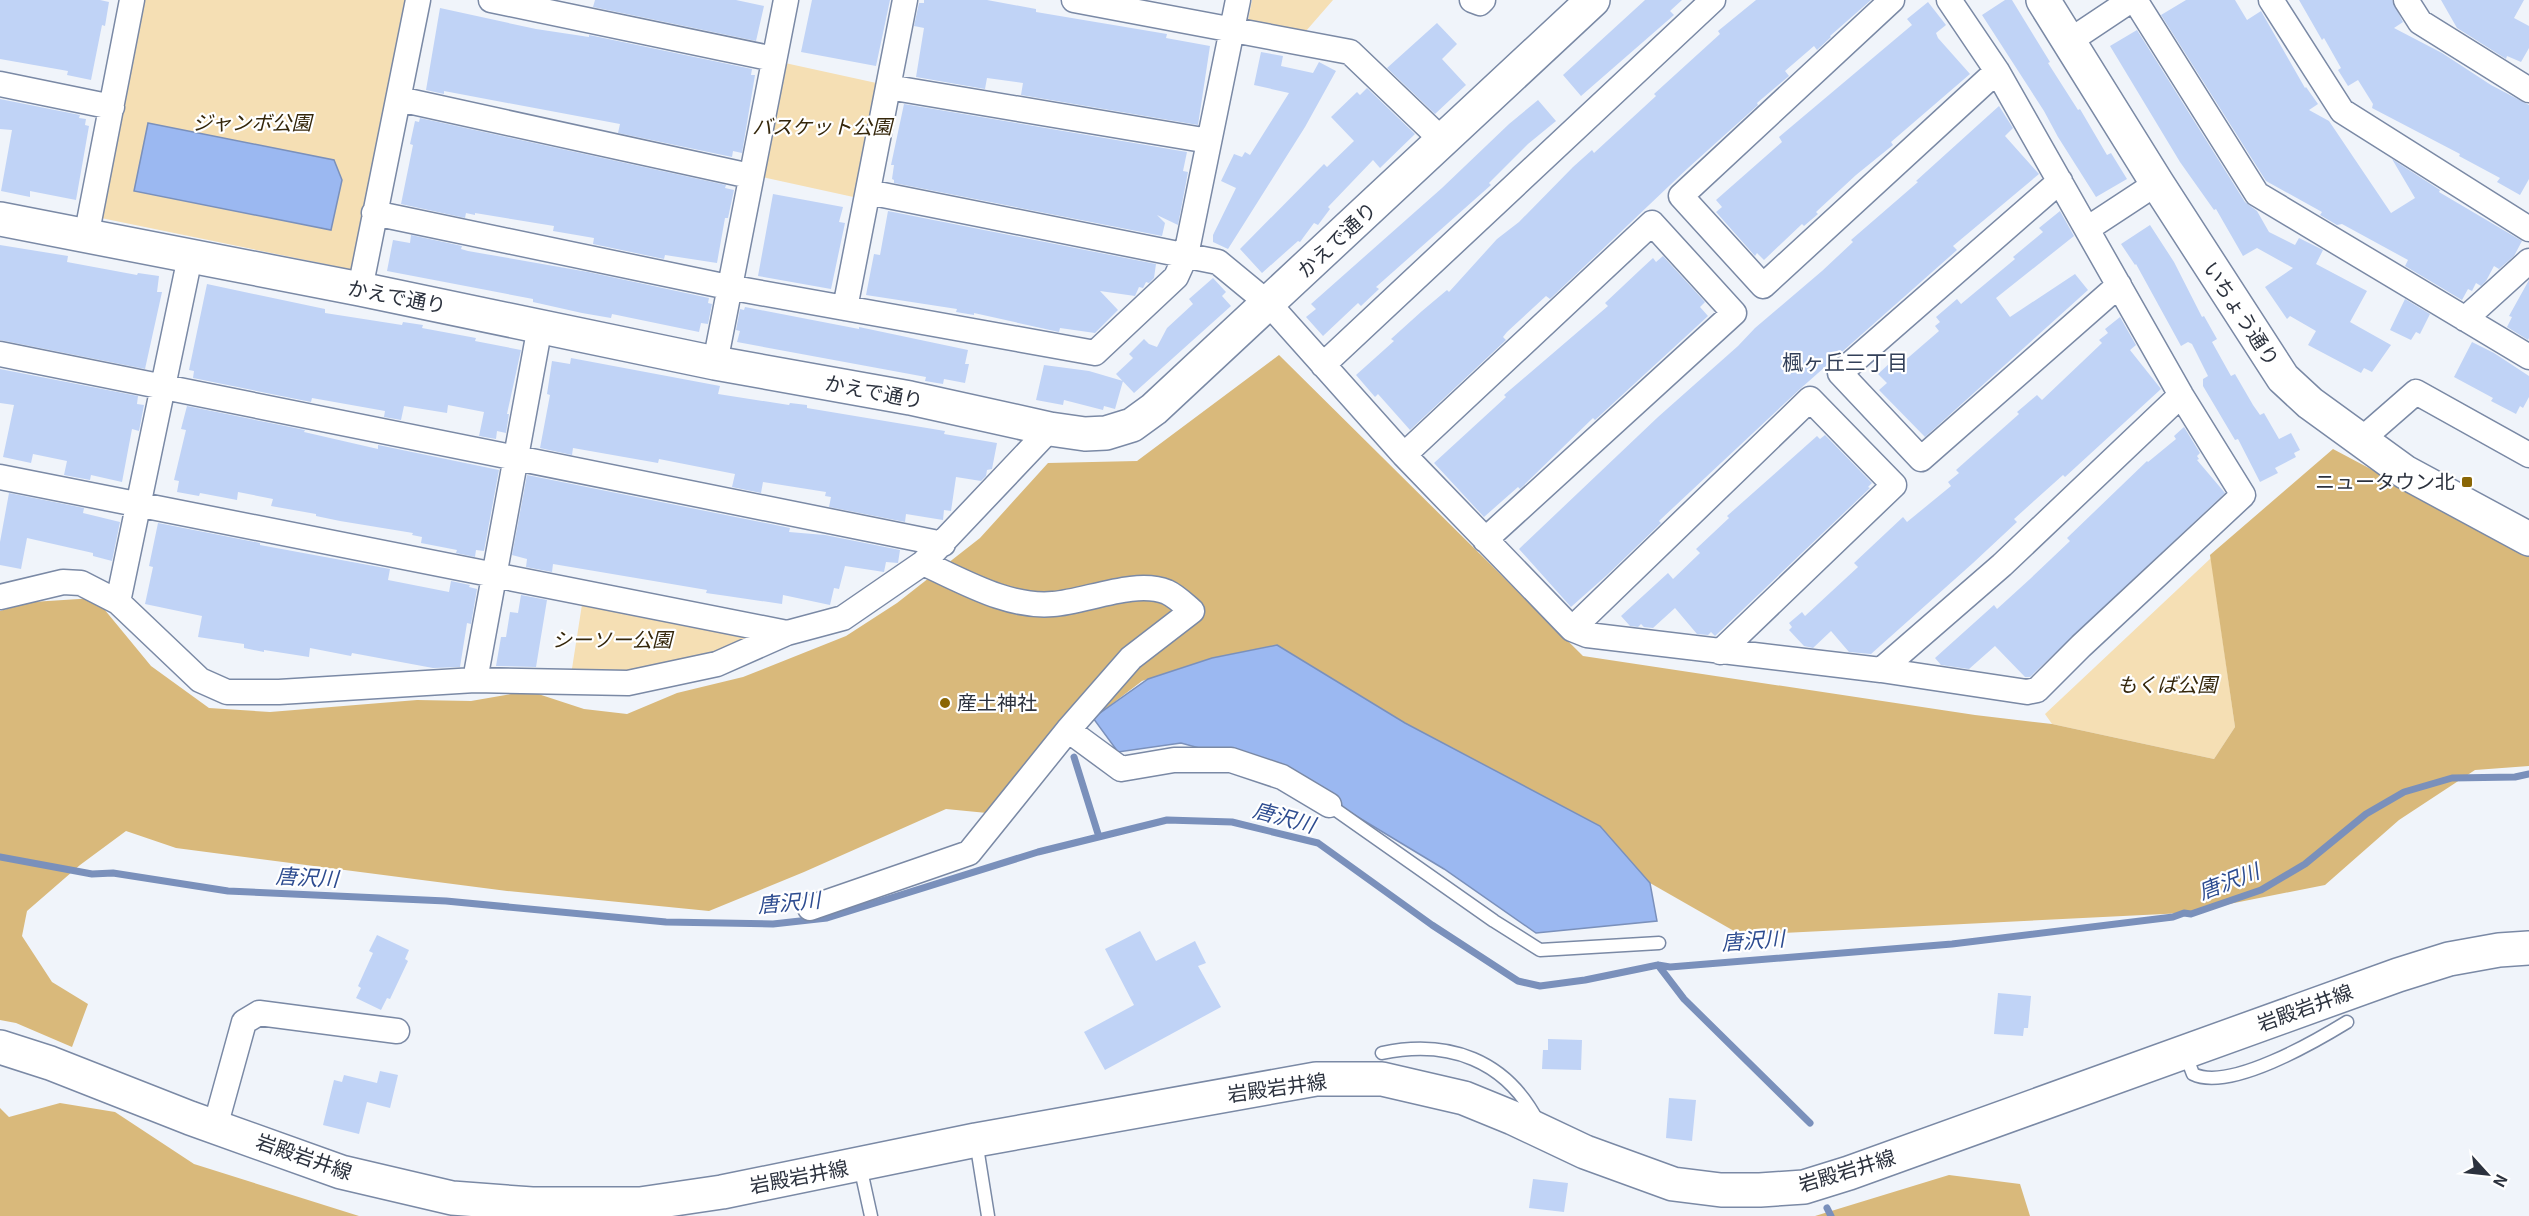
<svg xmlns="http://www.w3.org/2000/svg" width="2529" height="1216" font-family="Georgia,'Noto Sans JP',serif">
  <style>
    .green { fill: #f5dfb4 }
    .forest { fill: #d9b97b }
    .water { fill: #9bb8f1; stroke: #7a90bb; stroke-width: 1.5 }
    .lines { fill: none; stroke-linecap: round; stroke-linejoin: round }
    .stream { stroke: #7a90bb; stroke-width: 7 }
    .building { fill: #c0d3f6 }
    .lane-casing { stroke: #7a89a5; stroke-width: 15 }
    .street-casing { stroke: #7a89a5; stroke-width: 27 }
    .secondary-casing { stroke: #7a89a5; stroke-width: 36 }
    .lane { stroke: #fff; stroke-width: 12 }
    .street { stroke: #fff; stroke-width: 24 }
    .secondary { stroke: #fff; stroke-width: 33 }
    .poi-dot { fill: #8a6605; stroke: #fff; stroke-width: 2 }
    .labels { text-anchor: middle; stroke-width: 4.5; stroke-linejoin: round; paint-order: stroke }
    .park-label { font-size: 20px; font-style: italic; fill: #35270b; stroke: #fff }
    .street-label { font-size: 20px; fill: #2c323e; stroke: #fff }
    .poi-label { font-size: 20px; fill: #2c323e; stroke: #fff; text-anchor: end }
    .neighbourhood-label { font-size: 21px; fill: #334059; stroke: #fff }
    .water-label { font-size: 21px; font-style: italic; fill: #2d4c90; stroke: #fff }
  </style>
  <rect width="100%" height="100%" fill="#f0f4fa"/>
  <path class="green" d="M143 0H408L354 270 101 218Z
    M1252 0H1333L1306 31 1248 20Z
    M785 63 881 84 858 198 762 177Z
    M2211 558 2235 727 2214 759 2052 724 2045 714Z
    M583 598 756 634 715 659 628 675H571Z"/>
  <path class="forest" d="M1279 355 1583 656 1975 715 2052 724 2214 759 2235 727 2210 555 2333 449 2529 553V766L2475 770 2399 820 2325 885 2184 913 1741 935 1650 883 1600 826 1405 723 1277 645 1212 658 1142 681 1087 723 987 813 946 809 804 872 709 911 507 891 176 848 126 831 80 865 27 911 22 936 52 982 88 1004 72 1047 16 1023 0 1020V611L32 602 95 598 151 666 209 708 270 712 417 700 471 701 529 691 584 709 627 714 677 693 743 677 846 636 897 603 980 538 1048 463 1137 461Z
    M60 1103 115 1112 194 1164 359 1216H0V1108L9 1117Z
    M1949 1175 2020 1184 2030 1216H1815Z"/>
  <path class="water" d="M148 123 334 160 342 180 331 230 134 191Z
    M1277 645 1405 723 1600 826 1650 883 1657 921 1536 933 1444 869 1280 770 1181 743 1118 752 1093 718 1148 679 1212 658Z"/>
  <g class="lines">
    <path class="stream" d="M1074 757 1099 837
      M0 857 92 874 113 873 228 891 446 901 666 922 773 924 827 918 1038 852 1167 820 1232 822 1318 843 1432 925 1518 981 1540 986 1585 980 1658 965 1670 967 1952 944 2173 917 2184 913 2191 914 2261 890 2305 864 2366 814 2404 792 2452 778 2515 777 2529 774
      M1658 965 1684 999 1810 1123
      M1827 1208 1831 1216"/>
  </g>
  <path class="building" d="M0 0H100L109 2 105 26 102 25 91 80 67 75 68 71 0 59Z
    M595 0H736L764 6 756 41 593 7Z
    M812 0H890L876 66 801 52Z
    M924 0H987L1036 9V12L1167 34 1166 38 1210 46 1198 125 1021 95 1023 83 987 78 985 89 916 77 924 28 914 26 919 3H924Z
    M1645 0H1682L1670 11 1674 15 1581 96 1563 75Z
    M1756 0H1871L1830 36 1831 37 1817 50 1814 46 1785 71 1789 76 1757 103 1758 105 1688 168 1550 299 1546 296 1507 332 1503 337 1506 340 1410 430 1378 394 1375 397 1356 375 1394 341 1391 339 1422 311 1447 290 1449 292 1497 239 1519 222 1573 167 1592 150 1594 153 1656 96 1654 94 1720 34 1718 31Z
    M2005 0H2012L2050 62 2048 63 2078 110 2080 109 2107 155 2111 153 2127 179 2096 197 2058 137 2044 111 1982 15Z
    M2186 0H2235L2247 20 2261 11 2305 88 2306 87 2318 104 2309 110 2329 121 2391 213 2415 198 2392 159 2440 190 2439 192 2522 241 2514 256 2499 269 2494 266 2486 281 2481 286 2476 283 2472 291 2468 289 2462 300 2405 266 2408 260 2342 224 2337 225 2320 215 2322 212 2266 181 2161 15Z
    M2299 0H2392L2403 22 2394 28 2442 53 2491 85 2529 105V179L2520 195 2497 182 2500 178 2459 156 2460 154 2372 108 2373 104 2358 80 2348 86 2338 70 2341 68 2324 38 2322 40Z
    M2441 0H2524L2514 18 2529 26V48L2521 62 2507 56 2506 59 2457 28Z
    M1928 2 1946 25 1936 33 1938 38 1970 74 1891 142 1893 145 1856 175 1816 212 1818 214 1804 226 1802 224 1764 260 1757 253 1755 256 1716 212 1722 207 1716 200 1782 142 1779 137 1912 25 1907 19Z
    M440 8 536 29 589 37V35L752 69 751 75H755L742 153 733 151 732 157 618 133 620 124 444 91V94L426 90Z
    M1437 23 1457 44 1442 59 1466 85 1435 114 1387 68Z
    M2137 30 2245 202 2257 211 2269 232 2295 245 2299 238 2323 250 2316 264 2367 291 2350 322 2391 345 2372 372 2364 368 2361 373 2308 345 2316 331 2290 316 2287 319 2265 287 2293 268 2257 248 2243 256 2216 209 2214 210 2180 162 2110 46Z
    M1261 52 1283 56 1281 66 1313 73 1319 62 1336 71 1305 127 1228 249 1213 242V235L1236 188 1221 181 1234 154 1242 157 1245 152 1250 155 1289 93 1254 85Z
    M1367 88 1415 134 1380 168 1373 160 1328 207 1330 209 1318 225 1314 223 1300 242 1298 241 1262 273 1240 249 1324 164 1327 167 1354 141 1331 117 1357 92 1360 95Z
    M0 99 80 115 79 118 86 119 85 125 89 126 76 200 30 191V197L1 191 12 130 0 129Z
    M1538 100 1556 121 1528 144 1489 183 1491 185 1376 287 1379 289 1361 306 1358 303 1323 336 1306 317 1316 309 1311 304 1442 188 1509 124Z
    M904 104 1187 152 1183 171 1188 172 1178 225 1157 215 1165 223 1162 236 894 183V180L892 179 894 165H891Z
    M1999 106 2013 128 2005 136 2039 174 1953 246 1957 250 1800 389 1659 521 1661 523 1607 575 1571 607 1519 549 1658 417 1738 346 1755 328 1822 271 1853 242 1851 240 1918 182 1916 181Z
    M420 118 726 185 725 188 734 190 728 218H725L717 263 665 255 664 259 593 244 594 238 553 231 554 226 475 213V215L466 213 465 218 401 204 413 145 410 144 415 121 419 122Z
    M773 194 843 207 839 222 845 223 831 289 758 276Z
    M888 211 1156 264 1154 278 1149 283 1146 282 1143 288 1139 287 1135 296 1100 291 1118 310 1095 333 1060 328 1059 332 974 313V315L956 312 957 309 866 295 874 254 880 255Z
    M2060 211 2074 236 1996 298 2010 317 2075 274 2088 290 1925 437 1879 390 1887 383 1878 374 1891 362 1895 366 1900 361 1902 363 1939 331 1935 326 1940 322 1936 317 1957 299 1961 304 2015 259 2013 257 2043 232 2039 228Z
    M2150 225 2174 262 2202 317 2204 316 2217 339 2212 342 2231 376 2235 374 2253 405 2260 415 2264 413 2279 439 2291 433 2300 450 2294 453 2296 457 2275 468 2278 473 2260 482 2238 439 2235 440 2203 386V379L2208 376 2192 344 2188 342 2181 346 2136 264 2135 265 2121 244Z
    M411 235 462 246 461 249 468 251 588 272 709 298 708 303 712 304 708 324 701 323 699 332 612 314 611 318 582 313 533 302V299L387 271 393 240 410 243Z
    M0 245 68 256 67 262 137 275 138 273 159 276 157 292H162L145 369 0 340Z
    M1663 256 1705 302 1700 307 1708 316 1595 420 1593 418 1520 489 1518 487 1484 517 1434 463 1506 397 1504 395 1608 306 1605 303 1640 270 1653 258 1656 262Z
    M1213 278 1226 292 1222 296 1231 306 1134 393 1116 374 1133 358 1129 354 1144 339 1149 344 1157 347 1167 328 1193 304 1189 299Z
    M2529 280V338L2528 340 2507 327 2512 317 2509 316Z
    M207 284 325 309V313L402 325 403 322 423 325 422 328 476 338 475 341 521 350 507 414H509L506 433 497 431 496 439 479 436 484 412 448 405 447 413 404 406 401 420 384 417 385 411 312 398 311 402 193 378 194 371 189 370Z
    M2405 299 2430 314 2420 334 2416 332 2411 340 2390 330Z
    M745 307 859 329V327L968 350 965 364H969L965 383 944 379 943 384 925 381 926 377 737 342 740 331 736 330 740 309 744 310Z
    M2120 317 2136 345 2130 350 2161 389 2065 477 2063 475 2014 519 2017 522 1973 563 1871 654 1849 652 1831 631 1813 648 1804 646 1789 630 1792 627 1789 623 1802 612 1805 616 1858 567 1854 563 1903 517 1907 522 1951 486 1948 482 1959 473 1956 470 2019 414 2017 412 2037 395 2042 400 2102 343 2099 340 2108 333 2105 329Z
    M2472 342 2494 353 2529 376V397L2523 408 2520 406 2516 414 2491 401 2493 398 2454 377Z
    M571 358 720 386 718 394 789 405 790 403 807 405V408L945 431 944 434 997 443 992 469 987 470 986 476 981 481 956 477 951 511 944 510 943 520 906 514 905 522 829 507 831 497 825 496 826 492 763 482 761 493 732 487 735 474 659 459 658 463 573 448 572 455 540 448 550 395 547 394 552 361 570 364Z
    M1044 365 1089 371 1123 381 1115 409 1104 406 1103 410 1064 400 1063 405 1036 400Z
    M0 369 138 396 137 404 144 405 139 431 132 429 122 482 91 475 90 480 64 475 67 461 33 454 31 463 3 457 14 405 0 403Z
    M187 406 305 430 304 432 378 449V445L499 470 484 551 476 550 475 557 456 553 457 550 421 543 422 537 412 535 413 533 340 521 316 516V514L271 506 273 499 238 492 237 500 200 493 199 496 177 492 179 481 174 480 186 430 181 429Z
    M2184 427 2200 453 2197 456 2199 459 2197 460 2225 493 2030 677H2025L1995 646 1969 669 1941 665 1935 658 1994 605 1997 609 2030 579 2070 541 2067 538 2147 461 2148 462 2176 439 2174 436Z
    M1825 435 1872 483 1868 487 1870 488 1715 636 1711 632 1708 635 1697 634 1675 608 1653 628 1644 627 1641 624 1638 627 1630 626 1621 616 1668 573 1673 579 1700 553 1696 549 1729 518 1727 516 1817 436 1820 439Z
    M527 475 790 528 789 532 825 535 900 550 898 563 886 562 884 572 845 566 839 589 834 588 830 605 783 595 782 604 727 596 706 593 707 590 553 564 552 572 526 567 527 559 512 555Z
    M9 493 84 508 83 513 120 522 112 561 93 556V553L27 538 21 569 0 565V542Z
    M158 523 260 543V545L390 569 388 580 449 592 451 581 470 585 469 587 477 589 471 624 467 623 460 667 433 668 352 653 351 656 310 648 309 657 264 650V652L244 648V644L198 637 202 616 145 604 153 567 149 566Z
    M521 595 547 600 536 667 496 666 501 637H506L510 612 518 613Z
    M1140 931 1156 961 1195 941 1206 963 1198 966 1221 1007 1105 1070 1084 1032 1134 1005 1105 949Z
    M377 935 409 950 405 959 408 961 390 999 387 998 381 1010 356 998 361 988 358 986 373 953 369 951Z
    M1998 993 2031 996 2028 1028H2024L2023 1036 1994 1034Z
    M1548 1039 1582 1040 1581 1070 1542 1069 1543 1050H1548Z
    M380 1071 398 1075 390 1108 367 1102 359 1134 323 1125 334 1080 342 1082 344 1075 377 1083Z
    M1669 1098 1696 1100 1692 1141 1666 1138Z
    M1533 1179 1568 1183 1564 1212 1529 1208Z"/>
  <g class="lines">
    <defs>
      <path id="lane" d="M1329 805 1494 921 1540 950 1659 943
        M1382 1053C1449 1039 1506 1060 1538 1122
        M2185 1053 2193 1074C2229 1092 2316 1041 2347 1022
        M976 1141 988 1216
        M860 1166 871 1216"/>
      <path id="street" d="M491 0 774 59
        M1074 0 1350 52 1442 140
        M1472 0 1480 3 1483 0
        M1892 0 1681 196 1763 286 1997 71
        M2135 0 2257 194 2529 357
        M2271 0 2342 111 2529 229
        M2406 0 2420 22 2529 90
        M2068 42 2131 0
        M0 84 112 107
        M888 87 1209 141
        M399 99 750 176
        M2060 181 1840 373 1921 459 2119 285
        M868 192 1218 262 1269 304 1404 455 1572 629 1587 635 1881 670 2027 692 2037 690 2081 646 2243 495 2181 395 1997 71 1949 0
        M374 213 728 287 1095 353 1176 277 1186 255 1238 0
        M2087 229 2157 183
        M86 237 132 0
        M360 289 418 0
        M845 308 905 0
        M2465 319 2529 261
        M0 354 943 544
        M715 363 786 0
        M1323 365 1713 0
        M2361 440 2416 392 2529 455
        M1404 455 1652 223 1734 313 1485 540
        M0 477 787 633
        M0 597 63 582 81 583 118 602 200 680 227 692H279L475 680 628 683 717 664 787 633 843 618 923 563 1050 429
        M118 602 190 257
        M1572 629 1810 399 1894 485 1720 652
        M1881 670 2002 565 2181 395
        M475 680 540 326
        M1068 730 1121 769 1174 760H1231L1282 777 1329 805
        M810 908 969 853 1068 730 1131 658 1192 611C1185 605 1176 596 1167 592 1135 579 1085 602 1053 604 1008 608 963 581 923 563
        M215 1127 244 1022 259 1013 397 1031"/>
      <path id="secondary" d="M2043 0 2157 183 2283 378 2310 403 2405 472 2529 539
        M0 219 360 289 715 363 910 398 1050 429 1085 434 1106 433 1132 425 1154 409 1593 0
        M0 1047 50 1063 190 1118 341 1172 452 1198 532 1204H640L722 1192 976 1140 1316 1079H1382L1464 1098 1513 1118 1585 1152 1673 1184 1721 1190H1760L1804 1187 1849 1173 2398 975 2449 959 2499 950 2529 948"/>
    </defs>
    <use href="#lane" class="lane-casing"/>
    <use href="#street" class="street-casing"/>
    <use href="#secondary" class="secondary-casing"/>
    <use href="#lane" class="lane"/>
    <use href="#street" class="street"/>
    <use href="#secondary" class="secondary"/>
  </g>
  <g class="poi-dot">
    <rect x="2461" y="476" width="12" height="12" rx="3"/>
    <circle cx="945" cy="703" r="6"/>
  </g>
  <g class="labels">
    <g class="park-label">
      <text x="252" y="130">ジャンボ公園</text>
      <text x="822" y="134">バスケット公園</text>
      <text x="612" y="647">シーソー公園</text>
      <text x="2167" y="692">もくば公園</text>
    </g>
    <g class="street-label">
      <text transform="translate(1337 240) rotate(-43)" y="7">かえで通り</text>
      <text transform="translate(397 297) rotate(11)" y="7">かえで通り</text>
      <text transform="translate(2241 314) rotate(57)" y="7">いちょう通り</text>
      <text transform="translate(874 392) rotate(11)" y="7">かえで通り</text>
      <text transform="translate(2305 1008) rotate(-20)" y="7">岩殿岩井線</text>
      <text transform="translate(1277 1088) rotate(-8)" y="7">岩殿岩井線</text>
      <text transform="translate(304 1157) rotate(19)" y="7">岩殿岩井線</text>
      <text transform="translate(1847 1171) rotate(-17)" y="7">岩殿岩井線</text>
      <text transform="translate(799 1177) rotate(-11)" y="7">岩殿岩井線</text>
    </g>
    <g class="poi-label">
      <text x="2455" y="489">ニュータウン北</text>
      <text x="957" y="710" text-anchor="start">産土神社</text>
    </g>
    <g class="neighbourhood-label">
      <text x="1845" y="370">楓ヶ丘三丁目</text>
    </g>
    <g class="water-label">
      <text transform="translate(1284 818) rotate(15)" y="7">唐沢川</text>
      <text transform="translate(307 878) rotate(3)" y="7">唐沢川</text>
      <text transform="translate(2229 882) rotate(-21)" y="7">唐沢川</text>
      <text transform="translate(789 903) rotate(-5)" y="7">唐沢川</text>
      <text transform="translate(1753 941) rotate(-4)" y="7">唐沢川</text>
    </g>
  </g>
  <g transform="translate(2487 1174) rotate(117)" stroke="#ffffff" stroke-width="4.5" paint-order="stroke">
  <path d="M0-4.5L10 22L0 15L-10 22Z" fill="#2c323e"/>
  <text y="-9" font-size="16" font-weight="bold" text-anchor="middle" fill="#2c323e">N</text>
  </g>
</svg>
